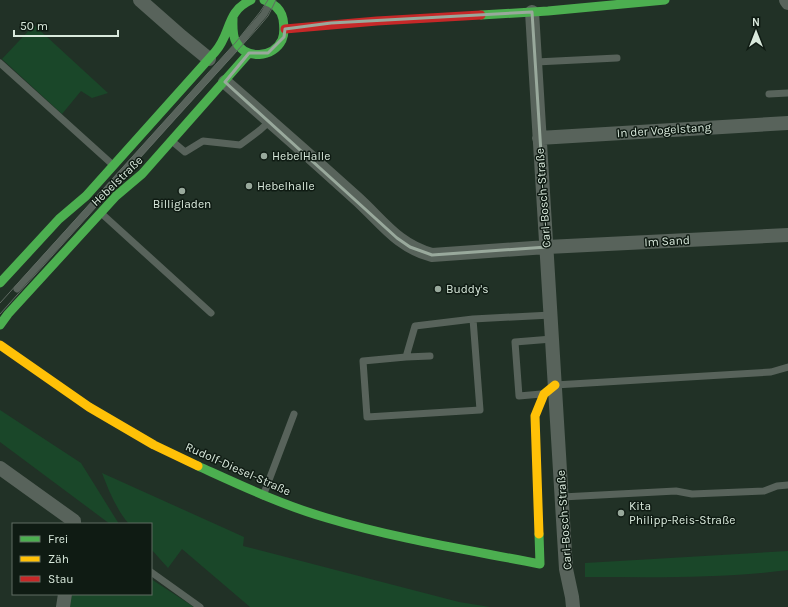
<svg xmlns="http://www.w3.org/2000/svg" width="788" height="607" font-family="Karla,sans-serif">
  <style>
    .green { fill: #1a4729 }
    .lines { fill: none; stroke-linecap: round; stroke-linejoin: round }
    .lane { stroke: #58635b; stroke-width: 7 }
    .street { stroke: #58635b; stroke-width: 14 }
    .fast { stroke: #4caf50; stroke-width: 9 }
    .slow { stroke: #ffc107; stroke-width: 9 }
    .jam { stroke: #c62828; stroke-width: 9 }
    .tram { stroke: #5f6a62; stroke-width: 1 }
    .marked { fill: none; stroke: #99a99c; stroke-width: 3; stroke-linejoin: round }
    .poi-dot { fill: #99a99c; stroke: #0f1b13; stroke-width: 1.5 }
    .labels { text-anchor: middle; stroke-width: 3; stroke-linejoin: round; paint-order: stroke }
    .street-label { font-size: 12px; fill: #d9e9dc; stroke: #0f1b13 }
    .poi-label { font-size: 12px; fill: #d9e9dc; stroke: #0f1b13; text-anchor: start }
  </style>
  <rect width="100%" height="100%" fill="#213126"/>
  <path class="green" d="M34 25 108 93 92 98 81 91 62 114 2 59Z
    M0 410 81 463 119 524H110L0 442Z
    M102 473 244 537 243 546 459 602 490 607H250L182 549 168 568 151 549V524H129C116 509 109 491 102 473Z
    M788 551V570C721 579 653 577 585 577V563Z
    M151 579 194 607H70L72 594H151Z"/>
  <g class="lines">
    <path class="lane" d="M536 62 617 58
      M0 63 113 165
      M769 94 788 93
      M173 142 185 152 203 141 240 145 260 130 270 121
      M101 213 211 313
      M17 289 238 45 264 14 270 3
      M473 319 480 410 367 417 363 361 406 357 415 326 473 319 551 315
      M406 357 430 356
      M555 385 771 372 788 367
      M541 394 519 396 515 342 552 339
      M263 496 294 414
      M562 497 676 491 692 494 764 491 777 486 788 485
      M151 572 200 607"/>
    <path class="street" d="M140 0 182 37 209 59
      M786 0 788 3
      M532 12 566 569 572 597 573 607
      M225 82C269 120 312 158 355 197 381 220 397 246 432 255L547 247 788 235
      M539 138 788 123
      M0 468 74 521V524
      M63 607 65 594"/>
    <path class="fast" d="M481 15 548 11 665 0
      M233 18C233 26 232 35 236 42 246 60 273 58 282 40 285 33 284 26 283 19 281 9 273 3 264 0
      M0 283 59 219 86 196 215 52C232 33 225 12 251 0
      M0 325 8 314 116 196 142 174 249 53
      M198 466C240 485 282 505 327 518 397 539 469 550 540 564L539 534"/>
    <path class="slow" d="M0 345 89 407 154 445 198 466
      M539 534 535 416 544 394 555 385"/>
    <path class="jam" d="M285 29 377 21 481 15"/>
    <path class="tram" d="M0 303 236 42 260 12 268 0
      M0 314 175 119 257 29 268 16 276 0"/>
  </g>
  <path class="marked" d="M532 12 547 247 432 255 410 247 397 238 225 82 249 53H268L284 37 285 29 331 23Z"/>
  <g class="poi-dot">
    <circle cx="264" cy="156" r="4"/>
    <circle cx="249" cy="186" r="4"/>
    <circle cx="182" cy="191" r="4"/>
    <circle cx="438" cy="289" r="4"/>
    <circle cx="621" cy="513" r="4"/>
  </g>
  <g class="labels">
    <g class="street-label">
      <text transform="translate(664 130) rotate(-4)" y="4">In der Vogelstang</text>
      <text transform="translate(117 181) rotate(-44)" y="4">Hebelstraße</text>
      <text transform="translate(543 198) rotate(-94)" y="4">Carl-Bosch-Straße</text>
      <text transform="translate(667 241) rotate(-3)" y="4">Im Sand</text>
      <text transform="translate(238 469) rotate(24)" y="4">Rudolf-Diesel-Straße</text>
      <text transform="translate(564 520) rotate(-94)" y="4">Carl-Bosch-Straße</text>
    </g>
    <g class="poi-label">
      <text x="272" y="160">HebelHalle</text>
      <text x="257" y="190">Hebelhalle</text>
      <text x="182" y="208" text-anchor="middle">Billigladen</text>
      <text x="446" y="293">Buddy's</text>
      <text x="629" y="510">Kita<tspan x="629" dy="14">Philipp-Reis-Straße</tspan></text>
    </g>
  </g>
  <rect x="12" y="523" width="140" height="72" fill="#0f1b13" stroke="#606d63"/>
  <rect x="20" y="536" width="20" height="6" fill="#4caf50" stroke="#606d63"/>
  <text x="48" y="543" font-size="12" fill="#d9e9dc">Frei</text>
  <rect x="20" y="556" width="20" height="6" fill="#ffc107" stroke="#606d63"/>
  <text x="48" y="563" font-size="12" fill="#d9e9dc">Zäh</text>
  <rect x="20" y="576" width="20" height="6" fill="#c62828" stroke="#606d63"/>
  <text x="48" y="583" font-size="12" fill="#d9e9dc">Stau</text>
  <g transform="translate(756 32)" stroke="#0f1b13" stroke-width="3" paint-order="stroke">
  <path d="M0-3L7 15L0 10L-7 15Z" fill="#d9e9dc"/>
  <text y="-6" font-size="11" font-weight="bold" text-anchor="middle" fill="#d9e9dc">N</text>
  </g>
  <path d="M14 30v6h104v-6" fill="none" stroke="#d9e9dc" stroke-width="2"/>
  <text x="20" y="30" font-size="12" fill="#d9e9dc" stroke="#0f1b13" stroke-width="3" paint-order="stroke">50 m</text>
</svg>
